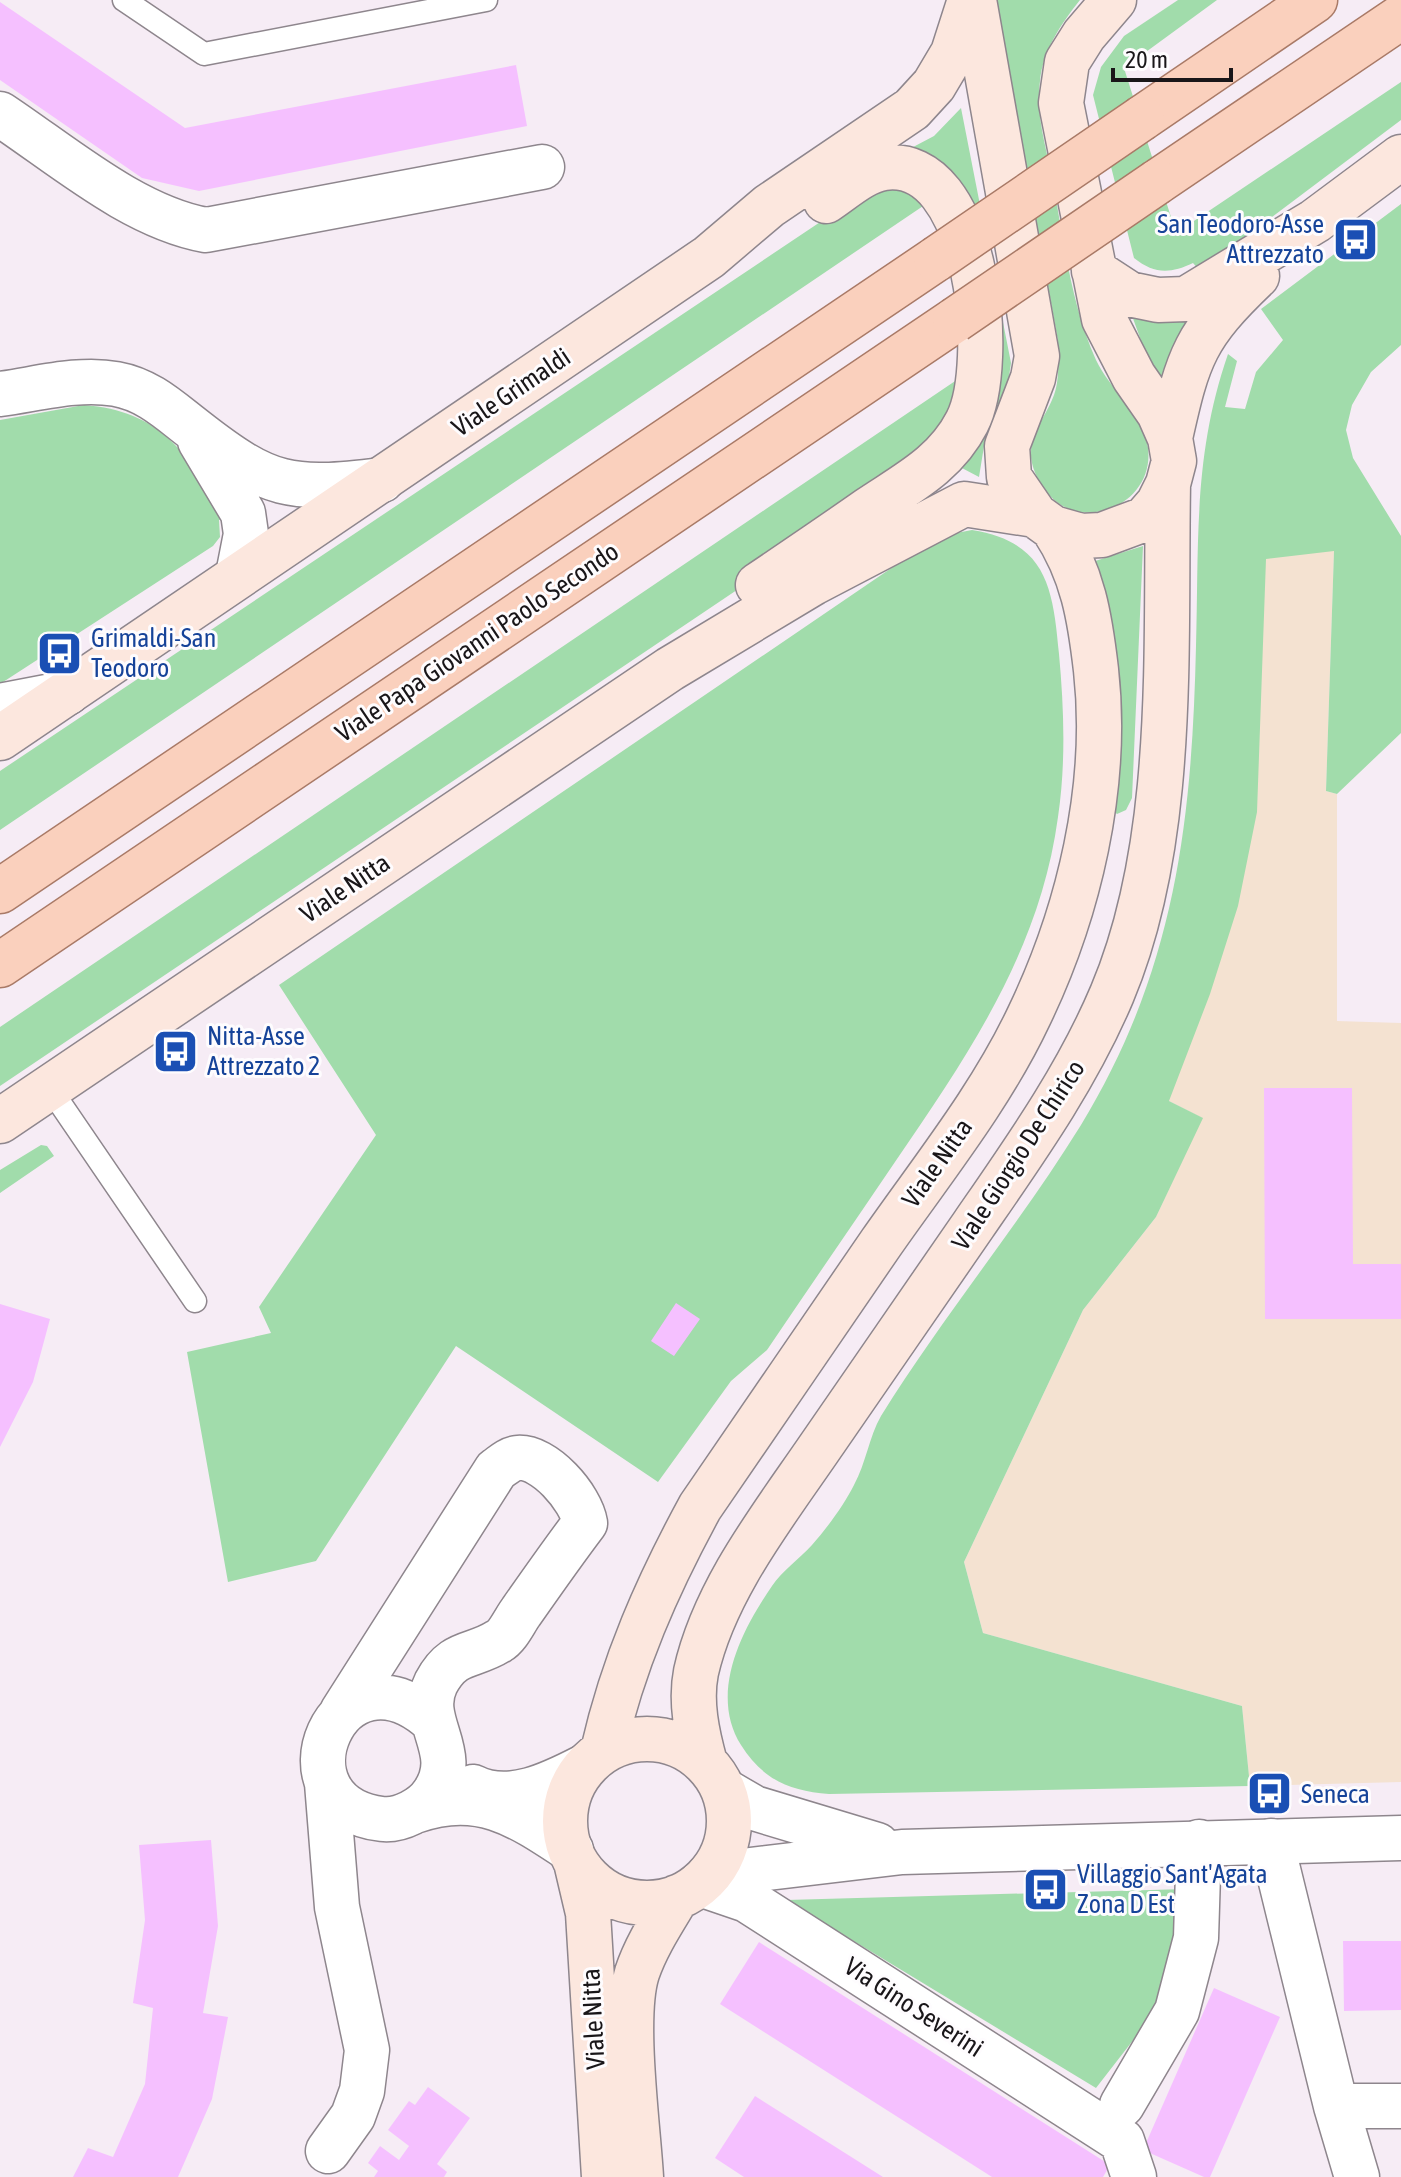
<svg xmlns="http://www.w3.org/2000/svg" width="1401" height="2177" font-family="'Asap Condensed',sans-serif">
  <style>
    .education { fill: #f4e2d1 }
    .green { fill: #a1dcab }
    .building { fill: #f5c0ff }
    .lines { fill: none; stroke-linecap: round; stroke-linejoin: round }
    .service-casing { stroke: #8e868d; stroke-width: 25 }
    .minor-casing { stroke: #8e868d; stroke-width: 47 }
    .tertiary-casing { stroke: #8e868d; stroke-width: 47 }
    .secondary-casing { stroke: #8e868d; stroke-width: 47 }
    .primary-casing { stroke: #a97a67; stroke-width: 47 }
    .service { stroke: #fff; stroke-width: 22 }
    .minor { stroke: #fff; stroke-width: 44 }
    .tertiary { stroke: #fff; stroke-width: 44 }
    .secondary { stroke: #fce7de; stroke-width: 44 }
    .primary { stroke: #fad0bd; stroke-width: 44 }
    .primary-bridge-casing { stroke: #a97a67; stroke-width: 47; stroke-linecap: butt }
    .primary-bridge { stroke: #fad0bd; stroke-width: 44 }
    .labels { text-anchor: middle; stroke-width: 6; stroke-linejoin: round; paint-order: stroke }
    .transit-label { font-size: 26px; fill: #164399; stroke: #fefcfe; text-anchor: start }
    .street-label { font-size: 26px; fill: #191619; stroke: #fefcfe }
  </style>
  <rect width="100%" height="100%" fill="#f6ecf5"/>
  <path class="education" d="M1216 485 1334 551 1326 791 1337 794V1021L1401 1023V1782L1250 1786 1242 1706 983 1633 964 1562 1083 1310 1156 1217 1202 1118 1169 1101 1189 911Z"/>
  <path class="green" d="M996 0H1080C1061 24 1043 50 1040 81 1035 114 1047 150 1053 183 1064 242 1071 304 1096 360 1110 390 1144 415 1148 448 1153 487 1118 517 1080 512 1056 509 1037 485 1032 463 1026 438 1046 417 1054 395 1060 378 1058 358 1058 341Z
    M1178 0H1217L1124 68 1176 233 1401 82V120L1200 271 1193 263C1170 274 1154 274 1134 258L1093 95 1101 67 1124 36Z
    M961 108 1011 363 1008 383 985 440 979 477 960 467 994 335 898 155 934 136Z
    M877 184 932 200 0 830V771Z
    M1401 204V345L1371 372 1352 405 1346 430 1353 458 1401 536V733L1337 794 1326 791 1334 551 1266 559 1257 812 1238 906 1210 994 1169 1101 1203 1118 1156 1217 1083 1310 964 1562 983 1633 1242 1706 1250 1786 829 1794C790 1791 763 1780 741 1745 709 1694 741 1631 772 1586 782 1571 799 1559 812 1545 827 1528 844 1505 854 1485 866 1463 869 1437 881 1416 943 1316 1019 1225 1081 1125 1175 970 1192 823 1196 646 1199 542 1193 455 1228 354L1237 361 1225 407 1245 409 1256 372 1283 340 1261 309Z
    M1131 313 1192 315 1161 378 1143 346Z
    M967 373 959 410 918 468 0 1086V1027Z
    M84 405C162 411 186 454 227 514L219 520 220 537 213 546 0 684V420Z
    M972 530C1047 542 1053 588 1059 654 1064 708 1066 763 1058 817 1040 950 970 1052 897 1159 854 1223 810 1286 767 1350L731 1381 658 1482 456 1346 316 1561 228 1582 187 1352 271 1333 259 1307 376 1135 279 985 912 554 946 535Z
    M1143 546 1132 798 1126 810 1117 814 1110 808 1092 562Z
    M41 1145 47 1146 54 1156 0 1193V1170Z
    M1186 1889 1172 1972 1148 2021 1096 2088 786 1900Z"/>
  <path class="building" d="M0 2 185 128 516 65 527 126 199 191 142 178 0 80Z
    M1264 1088H1352L1353 1264H1401V1319H1265Z
    M676 1303 700 1319 674 1356 651 1341Z
    M0 1304 50 1319 33 1382 0 1447Z
    M211 1840 218 1926 203 2013 228 2017 212 2099 178 2177H73L88 2148 113 2157 145 2084 153 2008 133 2003 145 1920 139 1845Z
    M1343 1941H1401V2010L1344 2011Z
    M759 1942 1110 2165 1103 2177H992L720 2004Z
    M1214 1988 1280 2017 1210 2177H1204L1143 2150Z
    M428 2087 470 2118 437 2164 447 2172 444 2177H374L378 2171 368 2163 380 2146 399 2160 409 2146 388 2130 409 2101 415 2105Z
    M755 2096 883 2177H744L715 2158Z"/>
  <g class="lines">
    <defs>
      <path id="service" d="M124 0 204 54 486 0
        M49 1087 195 1301"/>
      <path id="minor" d="M0 114C62 155 133 217 206 230L542 167
        M0 394C37 389 79 377 116 384 149 390 170 411 195 430 269 488 290 491 382 480
        M200 441 243 513 246 534 238 575
        M0 706 67 693
        M342 1712 496 1470C502 1466 509 1459 517 1458 544 1455 581 1498 585 1523 563 1552 542 1582 521 1612 515 1620 508 1636 499 1641 473 1658 454 1649 436 1683 417 1722 462 1751 434 1793 424 1809 400 1821 382 1819 268 1805 338 1636 433 1721
        M327 1783 337 1907 367 2050 362 2091 353 2116 328 2151
        M473 1787C509 1805 551 1784 584 1767
        M415 1811C479 1788 518 1815 571 1850
        M1271 1841 1336 2106 1357 2177
        M700 1884 747 1900 1122 2141 1134 2177
        M1122 2105 1177 2011 1196 1938 1199 1842
        M1336 2106H1401"/>
      <path id="tertiary" d="M725 1791 754 1808 877 1845
        M709 1875 902 1852 1401 1838"/>
      <path id="secondary" d="M974 0 1037 356 1033 378 1007 446 1009 477 1035 515 1053 528 1081 536 1102 535 1145 519 1158 504 1168 484 1174 461 1170 438 1159 413 1134 377 1104 319 1061 103 1067 62 1084 35 1114 0
        M1094 271 1129 294 1158 300 1186 299 1315 221 1401 157
        M1170 438C1188 356 1195 335 1257 276
        M758 585C795 560 832 535 869 509 906 484 945 465 967 422 997 364 979 154 884 168 863 171 843 190 826 201
        M0 738 709 257 769 206 912 109 934 85 953 53 970 0
        M0 1121 670 669 813 583 964 504 1035 515
        M565 1821a82 82 0 1 1 164 0a82 82 0 1 1-164 0Z
        M603 1751C623 1663 657 1586 700 1507 760 1419 821 1331 881 1243 932 1170 991 1097 1029 1016 1079 912 1109 786 1096 670 1090 618 1083 573 1053 528
        M705 1763C697 1734 690 1702 696 1672 714 1591 772 1517 818 1450 870 1375 922 1299 974 1224 1025 1150 1077 1077 1112 994 1177 840 1165 649 1168 484
        M576 1862 588 1913 604 2177
        M641 2177C638 2126 623 2018 637 1973 646 1946 662 1922 677 1897"/>
      <path id="primary" d="M1142 118 1315 0
        M1157 182 1401 17
        M0 891 936 259
        M0 965 955 320"/>
    </defs>
    <use href="#service" class="service-casing"/>
    <use href="#minor" class="minor-casing"/>
    <use href="#tertiary" class="tertiary-casing"/>
    <use href="#secondary" class="secondary-casing"/>
    <use href="#primary" class="primary-casing"/>
    <use href="#service" class="service"/>
    <use href="#minor" class="minor"/>
    <use href="#tertiary" class="tertiary"/>
    <use href="#secondary" class="secondary"/>
    <use href="#primary" class="primary"/>
    <defs>
      <path id="primary-bridge" d="M936 259 1142 118
        M955 320 1157 182"/>
    </defs>
    <use href="#primary-bridge" class="primary-bridge-casing"/>
    <use href="#primary-bridge" class="primary-bridge"/>
  </g>
  <defs>
    <symbol id="bus-square" viewBox="-11 -11 22 22"><rect x="-9" y="-9" width="18" height="18" rx="4" fill="#1a4fb4" stroke="#fefcfe"/><path d="M-5-6H5V4H4V6H2V4H-2V6H-4V4H-5ZM-3.5-4V0h7V-4ZM-3.5 1.2v1.5H-2V1.2ZM2 1.2v1.5H3.5V1.2Z" fill="#fff"/></symbol>
  </defs>
  <g fill-rule="evenodd">
    <use href="#bus-square" x="1330" y="214" width="51" height="51"/>
    <use href="#bus-square" x="34" y="628" width="51" height="51"/>
    <use href="#bus-square" x="150" y="1026" width="51" height="51"/>
    <use href="#bus-square" x="1244" y="1768" width="51" height="51"/>
    <use href="#bus-square" x="1020" y="1864" width="51" height="51"/>
  </g>
  <g class="labels">
    <g class="transit-label">
      <text x="1324" y="233" text-anchor="end">San Teodoro-Asse<tspan x="1324" dy="30">Attrezzato</tspan></text>
      <text x="91" y="647">Grimaldi-San<tspan x="91" dy="30">Teodoro</tspan></text>
      <text x="207" y="1045">Nitta-Asse<tspan x="207" dy="30">Attrezzato 2</tspan></text>
      <text x="1301" y="1803">Seneca</text>
      <text x="1077" y="1883">Villaggio Sant'Agata<tspan x="1077" dy="30">Zona D Est</tspan></text>
    </g>
    <g class="street-label">
      <text transform="translate(511 392) rotate(-34)" y="9">Viale Grimaldi</text>
      <text transform="translate(477 642) rotate(-34)" y="9">Viale Papa Giovanni Paolo Secondo</text>
      <text transform="translate(345 888) rotate(-34)" y="9">Viale Nitta</text>
      <text transform="translate(1018 1155) rotate(-57)" y="9">Viale Giorgio De Chirico</text>
      <text transform="translate(937 1163) rotate(-55)" y="9">Viale Nitta</text>
      <text transform="translate(914 2007) rotate(33)" y="9">Via Gino Severini</text>
      <text transform="translate(593 2019) rotate(-93)" y="9">Viale Nitta</text>
    </g>
  </g>
  <path d="M1113 68v12h118v-12" fill="none" stroke="#191619" stroke-width="4"/>
  <text x="1125" y="68" font-size="24" fill="#191619" stroke="#fefcfe" stroke-width="6" paint-order="stroke">20 m</text>
</svg>
